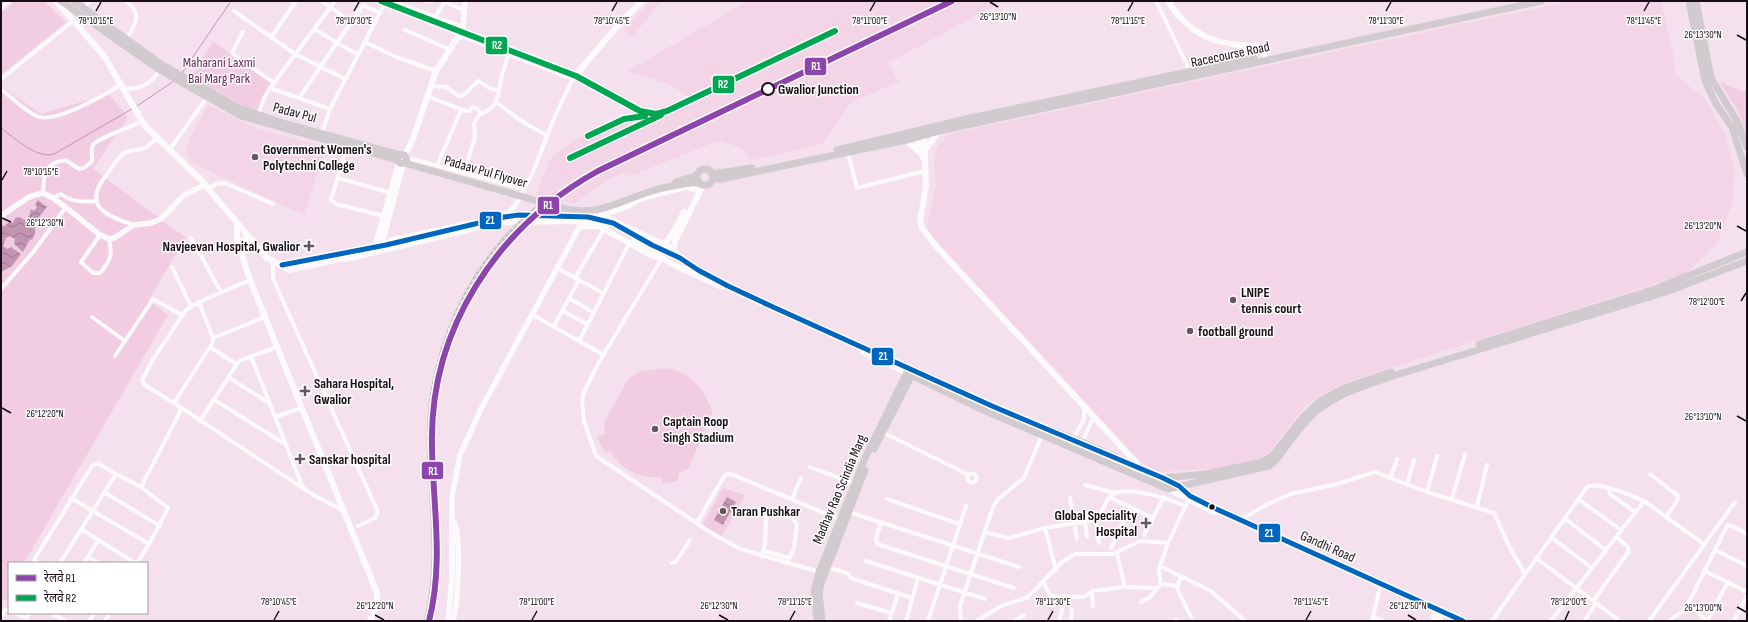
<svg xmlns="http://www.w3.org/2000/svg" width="1748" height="622" font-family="'Sofia Sans Condensed','Noto Sans Devanagari',sans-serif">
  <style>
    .built { fill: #f4d5e8 }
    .park { fill: #f1cce3 }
    .water { fill: url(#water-waves) }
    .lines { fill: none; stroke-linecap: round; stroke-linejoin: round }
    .stream { stroke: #c294b2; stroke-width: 1 }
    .minor { stroke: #fdfafc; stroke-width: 4 }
    .tertiary { stroke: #fdfafc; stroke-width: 5.5 }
    .secondary { stroke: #fdfafc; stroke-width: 6 }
    .primary { stroke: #d1cace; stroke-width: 7 }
    .rail-casing { stroke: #c3bdc1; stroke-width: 2.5 }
    .rail { stroke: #fff; stroke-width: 1; stroke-dasharray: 3; stroke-linecap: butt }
    .bus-1-casing { stroke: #fff; stroke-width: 8 }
    .bus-1 { stroke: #0065bd; stroke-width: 5 }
    .rail-1-casing { stroke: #fff; stroke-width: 9 }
    .rail-2-casing { stroke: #fff; stroke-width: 9 }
    .rail-1 { stroke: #8e44ad; stroke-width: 6 }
    .rail-2 { stroke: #00a651; stroke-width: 6 }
    .ticks { fill: none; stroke: #180d14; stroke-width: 1.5 }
    .stop-dot { fill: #fff; stroke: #180d14; stroke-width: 2 }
    .poi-dot { fill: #655760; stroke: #fff; stroke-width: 1.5 }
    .bus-dot { fill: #180d14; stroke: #fff; stroke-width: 1.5 }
    .labels { text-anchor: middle; stroke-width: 3; stroke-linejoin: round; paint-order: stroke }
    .street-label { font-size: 14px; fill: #180d14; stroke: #fff }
    .park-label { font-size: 14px; fill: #6c2456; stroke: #fff }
    .stop-label { font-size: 14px; font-weight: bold; fill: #180d14; stroke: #fff; text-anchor: start }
    .poi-label { font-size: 14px; font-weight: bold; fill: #180d14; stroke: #fff; text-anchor: start }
    .ticks-label { font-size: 10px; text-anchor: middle; fill: #180d14; stroke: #fff; stroke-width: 3; stroke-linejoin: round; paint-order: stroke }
    .line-badge { stroke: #fff; stroke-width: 1.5 }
    .badge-label { font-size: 11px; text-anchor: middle; font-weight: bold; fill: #fff }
  </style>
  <defs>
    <pattern id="water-waves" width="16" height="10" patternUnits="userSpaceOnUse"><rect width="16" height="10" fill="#c294b2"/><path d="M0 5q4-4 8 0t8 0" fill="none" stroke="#9d7790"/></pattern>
  </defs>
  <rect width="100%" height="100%" fill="#f4e1ed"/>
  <path class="built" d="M650 1H662L632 37 624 30Z
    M748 1H1003L888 63 899 82 851 102 822 144 753 160 742 149 720 140 630 176 623 173 608 180 574 204 536 194 552 155 589 132 620 118 643 115 689 97 671 85 628 71Z
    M1571 1H1661L1674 57 1675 74 1706 100 1725 134 1735 172 1732 204 1718 241 1686 274 1343 383 1307 404 1264 458 1224 468 1158 472 1140 461 927 231 928 221 936 186 934 162 937 147 948 134Z
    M208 105 259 129 326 147 304 215 190 162 186 152 189 140Z"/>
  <path class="park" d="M15 1H44L66 22 1 75V13Z
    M213 42 273 83 257 113 191 77Z
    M1720 82 1741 91 1747 90V137L1740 115Z
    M1 86 41 114 109 94 128 117 93 169 186 238 148 300 168 315 24 563H9V600H1Z
    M664 368C693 371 701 388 713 411L689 468 678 474V481L662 483 661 477C639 478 621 470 610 451L605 453 597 437 605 434 604 423 629 378 639 372Z
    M723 488 745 495 722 536 702 526Z"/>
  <path class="water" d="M38 200 47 207 35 222V233L32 240 30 239 23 252 14 244 15 239 10 236 6 238 3 246 7 249 11 247 21 254 12 266 1 272V225L5 226 9 222 13 223 15 218 20 217 24 220 29 217 31 209 34 211 37 207 35 205Z
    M727 497 736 502 723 525 714 520Z"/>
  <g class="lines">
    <path class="stream" d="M182 73 231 1
      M137 106 174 81
      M1 128C15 138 36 159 54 154L132 109"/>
    <path class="minor" d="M322 1 351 22
      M392 1 463 27
      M427 1H431
      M1156 1 1190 71
      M444 2 465 10
      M1 8 9 1
      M85 8 89 1
      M234 11 295 54 345 79
      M435 17 445 1
      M314 29 358 55
      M405 30 449 49
      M243 32 234 49 233 54 274 83
      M272 36 296 1
      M126 40C136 24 143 14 126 1
      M365 42 396 57 436 71
      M1 79 73 21
      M431 86 446 87 459 96 464 95 478 81 491 89 499 90
      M124 88C138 91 153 83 159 70
      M270 88 330 109
      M1 89C10 96 28 114 39 117 58 122 105 95 122 84
      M427 96 465 111H469L473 107 478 109 480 114
      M299 98 363 5 380 13
      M497 103C513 115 529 127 547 135
      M258 115 264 98 270 88 335 1
      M322 132 330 109 386 1
      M347 145 331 200 336 204 384 216
      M170 149 208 96
      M848 153 857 188 925 171
      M405 157 524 189
      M437 166 461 110
      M464 173 475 137 474 123 480 114C500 109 498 92 502 75 504 68 507 60 509 53
      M338 178 391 193
      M208 189 216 184 225 183 273 204
      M43 193C44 176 43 163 65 160 78 166 78 176 92 161 93 155 90 151 93 145 97 138 132 127 142 121
      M53 198 61 194C71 202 83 202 96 201
      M499 215 508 212 516 205 533 172 555 116 573 78
      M134 225C106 216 81 206 107 174 112 168 117 158 124 153 131 149 139 151 145 148 149 146 153 141 157 138
      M100 235 81 262 93 273H100C110 262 113 254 109 239
      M191 238 221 292
      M383 244 392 239 471 222
      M662 258 599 362 584 392 582 401 584 421 596 456 713 534 740 549 820 572
      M273 262V277L278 290 378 512 375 518 358 526
      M172 267 191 306
      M557 268 603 293
      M575 278 604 229
      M1 289 34 251 66 207
      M569 298 594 313
      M562 311 585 323 589 322 630 242
      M533 315 604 355
      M92 317 125 341
      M554 326 579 280
      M213 338 265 317
      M579 341 589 322
      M210 347 236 364
      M115 356 153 299 182 315
      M251 356 303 488
      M228 377 269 403
      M213 399 285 444
      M174 403 213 342V338L199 302
      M180 407 315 496 342 510
      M275 417 301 408
      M200 421 239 361 277 347
      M882 432 969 475
      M1069 446 1084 419V408
      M1079 450 1093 418
      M810 467 855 484
      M967.5 478a4.5 4.5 0 1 1 9 0a4.5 4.5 0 1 1-9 0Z
      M1650 474 1678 496 1677 501 1666 517 1704 544
      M1391 477 1397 459
      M1085 485 1115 493
      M1407 485 1414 460
      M1609 489 1610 494 1635 512
      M104 492 160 526
      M1427 492 1437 456
      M1109 497 1153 518
      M71 498 149 544
      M1070 498 1077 539
      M792 499 801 478
      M887 499 959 524
      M1452 499 1465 454
      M1578 499 1621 530
      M1188 501 1168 543 1160 566 1211 591 1245 621
      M1477 506 1487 465
      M849 512 1019 567
      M1564 518 1606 550
      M1096 520 1099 543
      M1240 520 1268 504 1291 494 1337 484 1375 472 1427 492 1494 513 1509 546 1525 574
      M881 522 876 539 877 544 1014 588
      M1085 522 1087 537
      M697 523 723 478 727 474H731L841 520
      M1045 528 1056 570
      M81 529 135 563
      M984 532 1009 538 1045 528 1096 520C1103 513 1104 502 1111 496 1124 483 1171 500 1185 506
      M1144 535 1164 497
      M1551 537 1592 568
      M1111 548 1131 507
      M1715 550 1747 566
      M764 551 789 558
      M1117 553 1125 587
      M88 557 98 563
      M762 557 765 543 766 517 771 511 790 517 797 524 794 548 787 563
      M1536 558 1620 621
      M866 561 985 599
      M38 563 34 560 92 466 98 463 116 474
      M60 563 116 474 141 487 180 412V407L177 405 145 385 142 381 152 361 186 310 199 302 250 280
      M84 563 98 540
      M137 563 149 544 168 508 141 487
      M672 563 676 562 690 540
      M1160 566 1159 571 1161 585
      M827 567 847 573 851 578 912 598
      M1705 571 1747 592
      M1181 577 1177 588 1191 617
      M1044 582 1049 594 1053 596 1084 597 1092 591 1125 587 1155 588 1164 584 1177 586
      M1092 591 1093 607
      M1593 601 1629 551 1628 547 1616 537
      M1141 602 1150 597 1158 587
      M857 603 891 613
      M15 613 26 618 30 613
      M51 613 65 621
      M1 617 5 610H9
      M1373 617 1383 621
      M1176 620V621
      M90 621 94 613
      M105 621 110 613
      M889 621 898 594
      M906 621 918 578
      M928 621 966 506
      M961 621 960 606 993 507 998 499 1024 478 1042 435
      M977 621 1001 606 1028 597 1062 562 1075 554H1113L1140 541 1168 543
      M1015 621 1024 615
      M1059 621 1063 606
      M1071 621 1072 609
      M1372 621 1380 587
      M1492 621 1587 487C1597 481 1632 495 1643 501 1651 505 1658 511 1666 517
      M1551 621 1644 501
      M1584 621 1596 603
      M1649 621 1735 502
      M1669 621 1691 605
      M1706 621 1689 602 1727 526 1730 525 1747 534
      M1707 621 1728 582
      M1734 621 1747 596"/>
    <path class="tertiary" d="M460 36 463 27 465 1
      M686 187 696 190
      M1 216 29 197 43 193 53 198 72 212 100 235 109 239 114 238 134 225 151 223 161 219 183 196 204 185
      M603 216 674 249
      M580 227 596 226 604 229 652 256 662 258
      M448 621 452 578V496L460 455 481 409 574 237 579 227 586 221 626 207 640 199 686 187 690 183
      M453 621C458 602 462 536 453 520"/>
    <path class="secondary" d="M56 1 104 56 145 126 200 179 267 258 290 270 349 257
      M1168 1C1191 37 1216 45 1257 46L1265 56
      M924 132 926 186 920 221 922 228 936 246 1141 468
      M915 133 923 158
      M906 140 919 152
      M926 149 939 131
      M404 156 413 139 436 71 458 37 464 36 573 78 615 29 642 1
      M237 224V240L250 280 377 593C378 604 375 612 370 621
      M635 240 672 264 722 287
      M238 245C240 238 247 238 253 241
      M375 247 399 163
      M379 247 381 246 403 164
      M656 247C669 246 678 223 684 212
      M678 256 674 249 675 241 703 185
      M346 259 502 222 578 221 608 225
      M282 265 386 245 504 217 519 215 588 217 613 223 652 245 680 258 698 270 728 286 909 368
      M863 352 907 373
      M1179 486 1190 496 1214 508 1463 621
      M1168 489 1214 512
      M1434 621 1435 608
      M1439 621 1441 610"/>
    <path class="primary" d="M61 1 158 69 241 116 397 160
      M74 1 161 64 239 108 286 124 400 155
      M1689 1 1705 81 1716 104 1732 127 1747 174
      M1696 1 1711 78 1737 121 1747 147
      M837 150 970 118 1254 58
      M397.5 159a4.5 4.5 0 1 1 9 0a4.5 4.5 0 1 1-9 0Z
      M404 163 566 209C598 216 620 201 649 192 665 186 682 184 698 182
      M697 177a8 8 0 1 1 16 0a8 8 0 1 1-16 0Z
      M712 174 752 168
      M713 179H721L906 140 939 131 1541 1
      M676 182 697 175
      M1479 344 1655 289 1747 252
      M907 373 981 409 1168 489 1269 466 1276 460C1289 443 1302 423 1318 410 1339 393 1367 385 1393 376L1666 292 1747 261
      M874 449 914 371
      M1152 482 1163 478 1206 474 1263 462 1273 455 1304 416 1320 401 1344 388 1391 372
      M817 621 814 592 819 572 866 456 909 368 1017 417 1082 442 1165 479
      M822 621 819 593 821 584 865 470"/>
    <defs>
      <path id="rail" d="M381 1 576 76 640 111 656 114 667 111 835 31
        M588 136 624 119 645 116
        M570 158 661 115
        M425 621C440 561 429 503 428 443 426 344 479 237 566 187"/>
    </defs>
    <use href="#rail" class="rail-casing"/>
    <use href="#rail" class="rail"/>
    <defs>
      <path id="bus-1" d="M282 265 386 245 504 217 519 215 588 217 613 223 652 245 680 258 698 270 728 286 773 307 992 406 1163 478 1179 486 1190 496 1214 508 1463 621"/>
    </defs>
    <use href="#bus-1" class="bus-1-casing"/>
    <use href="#bus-1" class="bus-1"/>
    <defs>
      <path id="rail-1" d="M429 621C444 563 433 505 432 447 429 329 497 227 598 171L952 1"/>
      <path id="rail-2" d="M381 1 576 76 640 111 656 114 667 111 835 31
        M588 136 624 119 645 116
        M570 158 661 115"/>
    </defs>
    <use href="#rail-1" class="rail-1-casing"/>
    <use href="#rail-2" class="rail-2-casing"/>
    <use href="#rail-1" class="rail-1"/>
    <use href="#rail-2" class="rail-2"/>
  </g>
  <path class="ticks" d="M990 2 998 7M96 11 101 2M354 11 359 2M612 11 617 2M870 11 875 2M1128 11 1133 2M1386 11 1391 2M1644 11 1649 2M1737 35 1746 40M2 180 7 171M2 218 11 222M1737 226 1746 231M1741 301 1746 293M2 408 11 413M1737 416 1746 421M1737 607 1746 612M375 615 384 620M719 615 728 620M1408 615 1416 620M274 620 279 611M532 620 537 611M790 620 795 611M1048 620 1053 611M1306 620 1311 611M1565 620 1569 611"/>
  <circle class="stop-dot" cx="768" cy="89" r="6"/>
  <g class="poi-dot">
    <circle cx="255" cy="157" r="4"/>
    <path d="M307 240h4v4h4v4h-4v4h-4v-4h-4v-4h4z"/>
    <circle cx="1233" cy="300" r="4"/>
    <circle cx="1190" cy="331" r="4"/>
    <path d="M303 385h4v4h4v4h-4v4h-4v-4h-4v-4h4z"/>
    <circle cx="655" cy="429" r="4"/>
    <path d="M298 453h4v4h4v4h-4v4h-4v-4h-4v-4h4z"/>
    <circle cx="723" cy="511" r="4"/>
    <path d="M1144 517h4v4h4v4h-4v4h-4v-4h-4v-4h4z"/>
  </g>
  <circle class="bus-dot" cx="1212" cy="507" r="3.5"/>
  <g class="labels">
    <g class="street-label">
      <text transform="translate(1230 54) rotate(-12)" y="5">Racecourse Road</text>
      <text transform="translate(295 112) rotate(15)" y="5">Padav Pul</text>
      <text transform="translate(486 171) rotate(16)" y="5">Padaav Pul Flyover</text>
      <text transform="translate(839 489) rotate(-67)" y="5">Madhav Rao Scindia Marg</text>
      <text transform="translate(1328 546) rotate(24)" y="5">Gandhi Road</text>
    </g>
    <g class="park-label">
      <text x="219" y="67">Maharani Laxmi<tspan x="219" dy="16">Bai Marg Park</tspan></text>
    </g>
    <g class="stop-label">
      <text x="778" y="94">Gwalior Junction</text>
    </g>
    <g class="poi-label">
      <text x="263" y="154">Government Women's<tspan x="263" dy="16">Polytechni College</tspan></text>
      <text x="300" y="251" text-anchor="end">Navjeevan Hospital, Gwalior</text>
      <text x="1241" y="297">LNIPE<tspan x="1241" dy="16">tennis court</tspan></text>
      <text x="1198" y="336">football ground</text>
      <text x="314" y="388">Sahara Hospital,<tspan x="314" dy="16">Gwalior</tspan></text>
      <text x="663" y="426">Captain Roop<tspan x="663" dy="16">Singh Stadium</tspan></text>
      <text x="309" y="464">Sanskar hospital</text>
      <text x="731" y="516">Taran Pushkar</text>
      <text x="1137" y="520" text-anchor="end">Global Speciality<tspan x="1137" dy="16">Hospital</tspan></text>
    </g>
  </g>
  <g class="ticks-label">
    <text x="998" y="20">26°13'10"N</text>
    <text x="96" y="24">78°10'15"E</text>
    <text x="354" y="24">78°10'30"E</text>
    <text x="612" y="24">78°10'45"E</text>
    <text x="870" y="24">78°11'00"E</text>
    <text x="1128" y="24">78°11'15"E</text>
    <text x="1386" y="24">78°11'30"E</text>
    <text x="1644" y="24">78°11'45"E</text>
    <text x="1703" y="38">26°13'30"N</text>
    <text x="41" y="175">78°10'15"E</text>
    <text x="45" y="226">26°12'30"N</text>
    <text x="1703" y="229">26°13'20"N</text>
    <text x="1707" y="305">78°12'00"E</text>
    <text x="45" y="417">26°12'20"N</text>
    <text x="1703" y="420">26°13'10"N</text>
    <text x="279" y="605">78°10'45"E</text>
    <text x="537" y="605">78°11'00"E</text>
    <text x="795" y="605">78°11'15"E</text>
    <text x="1053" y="605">78°11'30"E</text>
    <text x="1311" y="605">78°11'45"E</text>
    <text x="1569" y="605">78°12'00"E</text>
    <text x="375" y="609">26°12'20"N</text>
    <text x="719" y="609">26°12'30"N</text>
    <text x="1408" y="609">26°12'50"N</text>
    <text x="1703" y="611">26°13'00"N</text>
  </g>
  <g class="line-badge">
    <rect x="485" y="36" width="23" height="19" rx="4" fill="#00a651"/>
    <rect x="804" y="57" width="23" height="19" rx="4" fill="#8e44ad"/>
    <rect x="712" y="75" width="23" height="19" rx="4" fill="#00a651"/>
    <rect x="537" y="196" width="23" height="19" rx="4" fill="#8e44ad"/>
    <rect x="479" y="211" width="23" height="19" rx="4" fill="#0065bd"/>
    <rect x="871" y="347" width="23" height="19" rx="4" fill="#0065bd"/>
    <rect x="421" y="461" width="23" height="19" rx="4" fill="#8e44ad"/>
    <rect x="1258" y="523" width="23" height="20" rx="4" fill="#0065bd"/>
  </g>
  <g class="badge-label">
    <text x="497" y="49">R2</text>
    <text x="816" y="70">R1</text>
    <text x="723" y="88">R2</text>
    <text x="548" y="209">R1</text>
    <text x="490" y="224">21</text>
    <text x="883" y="360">21</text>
    <text x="433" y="475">R1</text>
    <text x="1269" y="537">21</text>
  </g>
  <rect width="1748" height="622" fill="none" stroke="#180d14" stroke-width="4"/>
  <rect x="8" y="562" width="140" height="52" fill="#ffffff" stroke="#a39ea1"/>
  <rect x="16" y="575" width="20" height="6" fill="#8e44ad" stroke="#a39ea1"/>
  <text x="44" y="582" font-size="12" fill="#180d14">रेलवे R1</text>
  <rect x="16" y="595" width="20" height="6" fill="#00a651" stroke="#a39ea1"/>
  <text x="44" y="602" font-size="12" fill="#180d14">रेलवे R2</text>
</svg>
